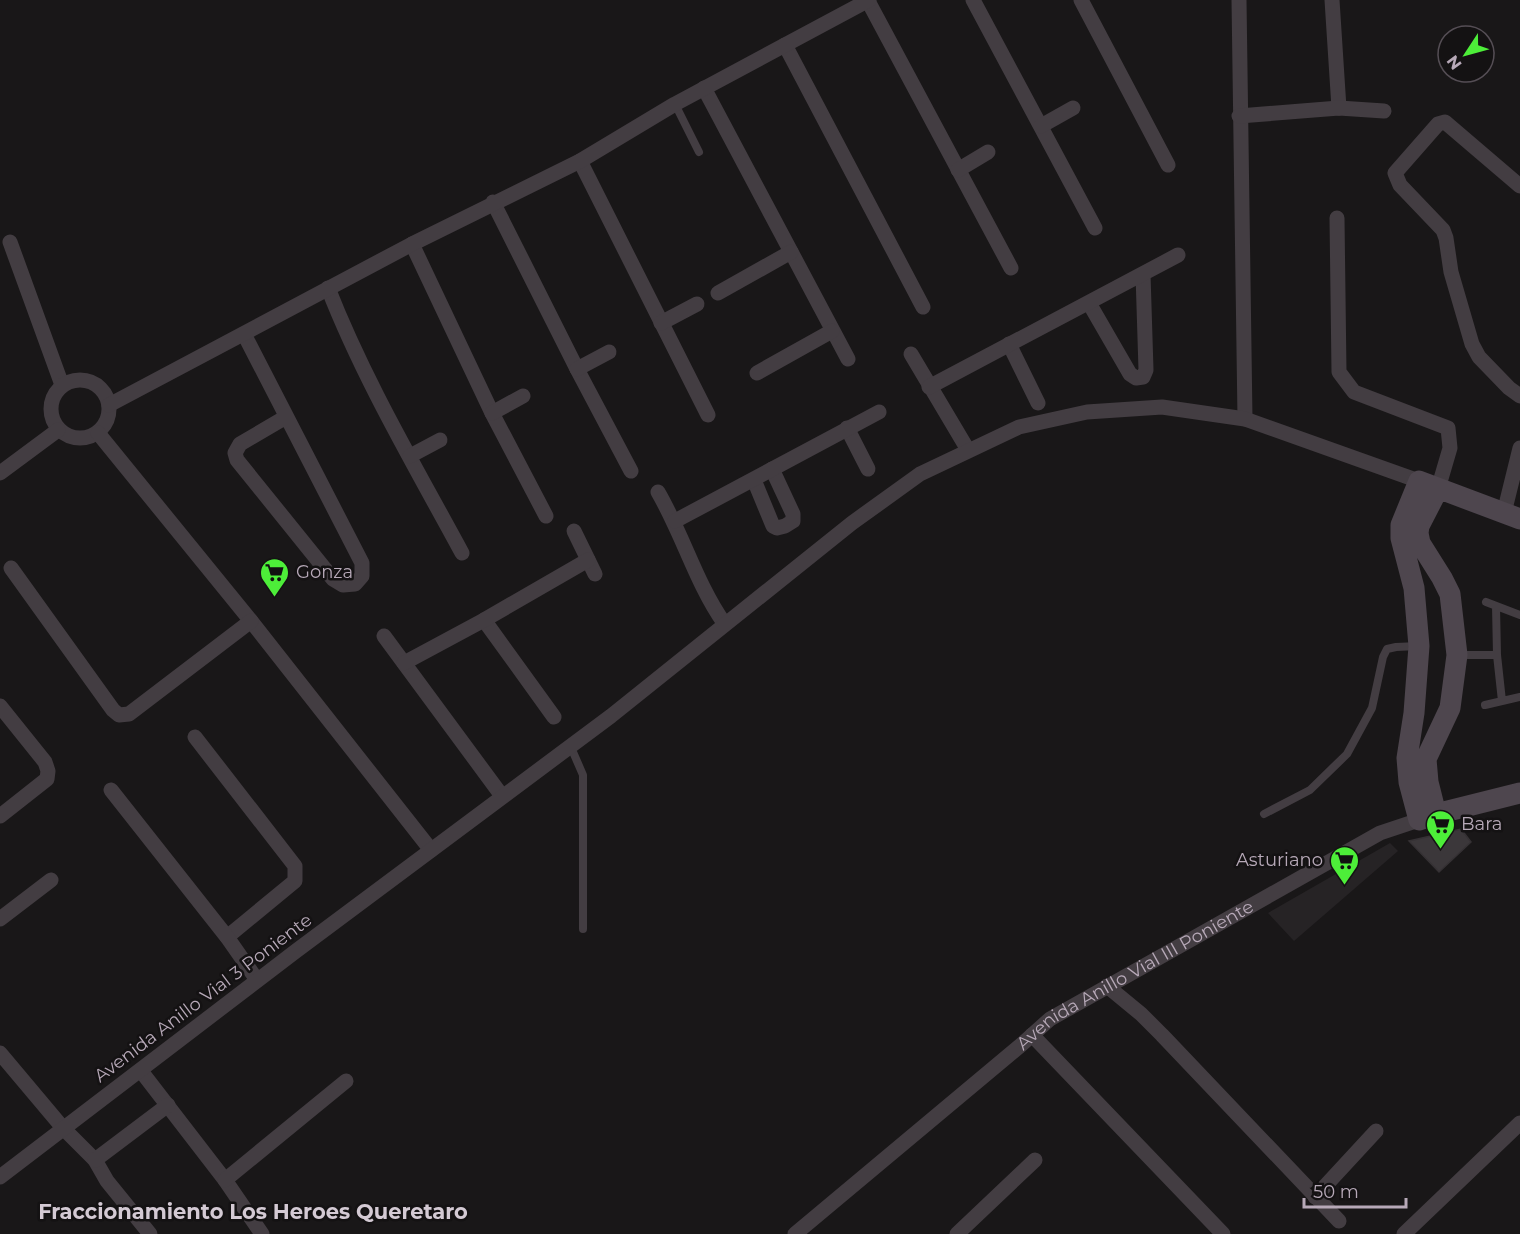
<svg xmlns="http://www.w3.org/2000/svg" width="1520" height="1234" font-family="Montserrat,sans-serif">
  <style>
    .built { fill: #262325 }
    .building { fill: #3b373a; stroke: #353134; stroke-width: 1.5 }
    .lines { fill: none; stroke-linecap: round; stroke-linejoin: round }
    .lane { stroke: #433d42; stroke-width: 8 }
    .street { stroke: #433d42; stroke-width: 15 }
    .secondary { stroke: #4e464e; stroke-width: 21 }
    .labels { text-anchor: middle; stroke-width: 5; stroke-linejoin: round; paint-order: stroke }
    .poi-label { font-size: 18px; fill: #b7a9b8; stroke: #141213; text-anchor: start }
    .street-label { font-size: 18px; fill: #b7a9b8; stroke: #141213 }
    .quarter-label { font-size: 21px; font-weight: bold; fill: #d4cad4; stroke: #141213 }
  </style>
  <rect width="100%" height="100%" fill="#191718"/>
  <path class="built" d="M1390 843 1398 851 1294 941 1268 913Z"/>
  <path class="building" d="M1461 829 1471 842 1439 872 1409 841Z"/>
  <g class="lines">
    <path class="lane" d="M675 104 699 152
      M1486 602 1520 615
      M1496 606 1497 655
      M1459 655H1497L1502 701
      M1485 705 1520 697
      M570 745 583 775V929
      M1264 814 1310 790 1347 754 1372 708 1383 657 1387 649 1396 647 1418 646"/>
    <g class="street">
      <path d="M973 0 1095 228"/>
      <path d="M1081 0 1168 165"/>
      <path d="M1239 0 1245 419"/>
      <path d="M1332 0 1339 108"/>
      <path d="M868 1 1011 268"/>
      <path d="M785 45 923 307"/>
      <path d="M704 88 848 359"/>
      <path d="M1239 116 1339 108 1384 111"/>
      <path d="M1041 126 1073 108"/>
      <path d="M580 161 708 415"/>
      <path d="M958 170 988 152"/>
      <path d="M1520 186 1445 122 1438 124 1395 173 1400 185 1443 230 1446 238 1451 272 1472 344 1479 357 1509 388 1520 396"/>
      <path d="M493 202 577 369 631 471"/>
      <path d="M1337 218 1339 372 1354 392 1448 428 1450 448 1438 489"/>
      <path d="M10 242 62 385"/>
      <path d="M412 244 492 413 546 516"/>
      <path d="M328 288C364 380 415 466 462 553"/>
      <path d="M718 293 791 252"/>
      <path d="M1089 303 1130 374 1136 378 1143 377 1146 370 1143 274"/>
      <path d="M661 323 697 304"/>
      <path d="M244 334 362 563V576L355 584 343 585 333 579 237 460 235 453 240 444 286 417"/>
      <path d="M1009 344 1038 403"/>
      <path d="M911 354 968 450"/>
      <path d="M577 369 609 352"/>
      <path d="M757 373 832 331"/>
      <circle cx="80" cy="409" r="29"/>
      <path d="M929 387 1178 255"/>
      <path d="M109 405 412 244 580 161 675 104 869 0"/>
      <path d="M492 413 523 396"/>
      <path d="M847 428 868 469"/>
      <path d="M98 433 251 621 431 850"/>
      <path d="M410 456 440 440"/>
      <path d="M0 473 58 430"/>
      <path d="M754 480 773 526 777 528 785 526 793 521V514L772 469"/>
      <path d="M658 492C683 535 696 583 724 623"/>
      <path d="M1504 513 1520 448"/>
      <path d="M675 521 879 412"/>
      <path d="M574 531 595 574"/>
      <path d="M11 568 113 710 119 715 129 714 251 621"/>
      <path d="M484 620 554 717"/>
      <path d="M384 636 502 796"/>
      <path d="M404 663 484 620 588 560"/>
      <path d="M0 706 45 762 48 771 47 779 0 816"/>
      <path d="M195 737 295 866V881L227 937"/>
      <path d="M111 790 227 937 257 980"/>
      <path d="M0 919 51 880"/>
      <path d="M1107 986 1141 1014 1162 1035 1339 1221"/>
      <path d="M1032 1035 1223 1234"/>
      <path d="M0 1053 63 1128 95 1160 107 1181 150 1234"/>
      <path d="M141 1071 225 1180 262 1234"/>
      <path d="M95 1160 168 1105"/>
      <path d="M0 1177 296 951 611 716 852 523 920 474 1019 427 1087 412 1162 407 1245 419 1419 481"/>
      <path d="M225 1180 346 1081"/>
      <path d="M1315 1197 1376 1131"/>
      <path id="s1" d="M795 1234 1021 1045 1050 1019 1380 833 1419 820"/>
      <path d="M957 1234 1035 1160"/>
      <path d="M1404 1234 1520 1123"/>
    </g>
    <path class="secondary" d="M1520 519 1419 481 1401 525V538L1414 588 1419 646 1414 713 1407 758 1409 782 1419 820 1436 814 1520 793
      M1436 814 1428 782 1426 759 1450 708 1457 655 1450 594 1442 578 1420 543 1418 533 1419 526 1438 489"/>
  </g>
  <defs>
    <symbol id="supermarket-pin" viewBox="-11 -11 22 30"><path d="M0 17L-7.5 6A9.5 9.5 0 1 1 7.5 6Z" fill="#4dee39" stroke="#141213"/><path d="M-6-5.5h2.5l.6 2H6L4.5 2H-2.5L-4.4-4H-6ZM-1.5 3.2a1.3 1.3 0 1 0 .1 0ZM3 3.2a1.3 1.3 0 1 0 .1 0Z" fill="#111"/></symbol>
  </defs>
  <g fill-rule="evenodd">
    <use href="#supermarket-pin" x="258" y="556" width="33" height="45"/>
    <use href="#supermarket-pin" x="1424" y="808" width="33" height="45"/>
    <use href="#supermarket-pin" x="1328" y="844" width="33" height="45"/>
  </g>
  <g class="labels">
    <g class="poi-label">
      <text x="296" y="578">Gonza</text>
      <text x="1461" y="830">Bara</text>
      <text x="1323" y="866" text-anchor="end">Asturiano</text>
    </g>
    <g class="street-label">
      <text dy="6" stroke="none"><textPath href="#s1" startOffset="429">Avenida Anillo Vial III Poniente</textPath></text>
      <text transform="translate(203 998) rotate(-37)" y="6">Avenida Anillo Vial 3 Poniente</text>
    </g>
    <g class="quarter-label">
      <text x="253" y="1219">Fraccionamiento Los Heroes Queretaro</text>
    </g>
  </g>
  <g transform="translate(1466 54) rotate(234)"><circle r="28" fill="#141213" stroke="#554e55" stroke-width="1.5"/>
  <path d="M0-4.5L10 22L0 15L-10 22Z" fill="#4dee39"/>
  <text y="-9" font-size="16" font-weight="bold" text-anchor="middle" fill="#b7a9b8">N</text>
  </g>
  <path d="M1304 1198v9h102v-9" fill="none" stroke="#b7a9b8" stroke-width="3"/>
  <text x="1313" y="1198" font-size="18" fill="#b7a9b8" stroke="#141213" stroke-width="4.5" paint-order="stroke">50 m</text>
</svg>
